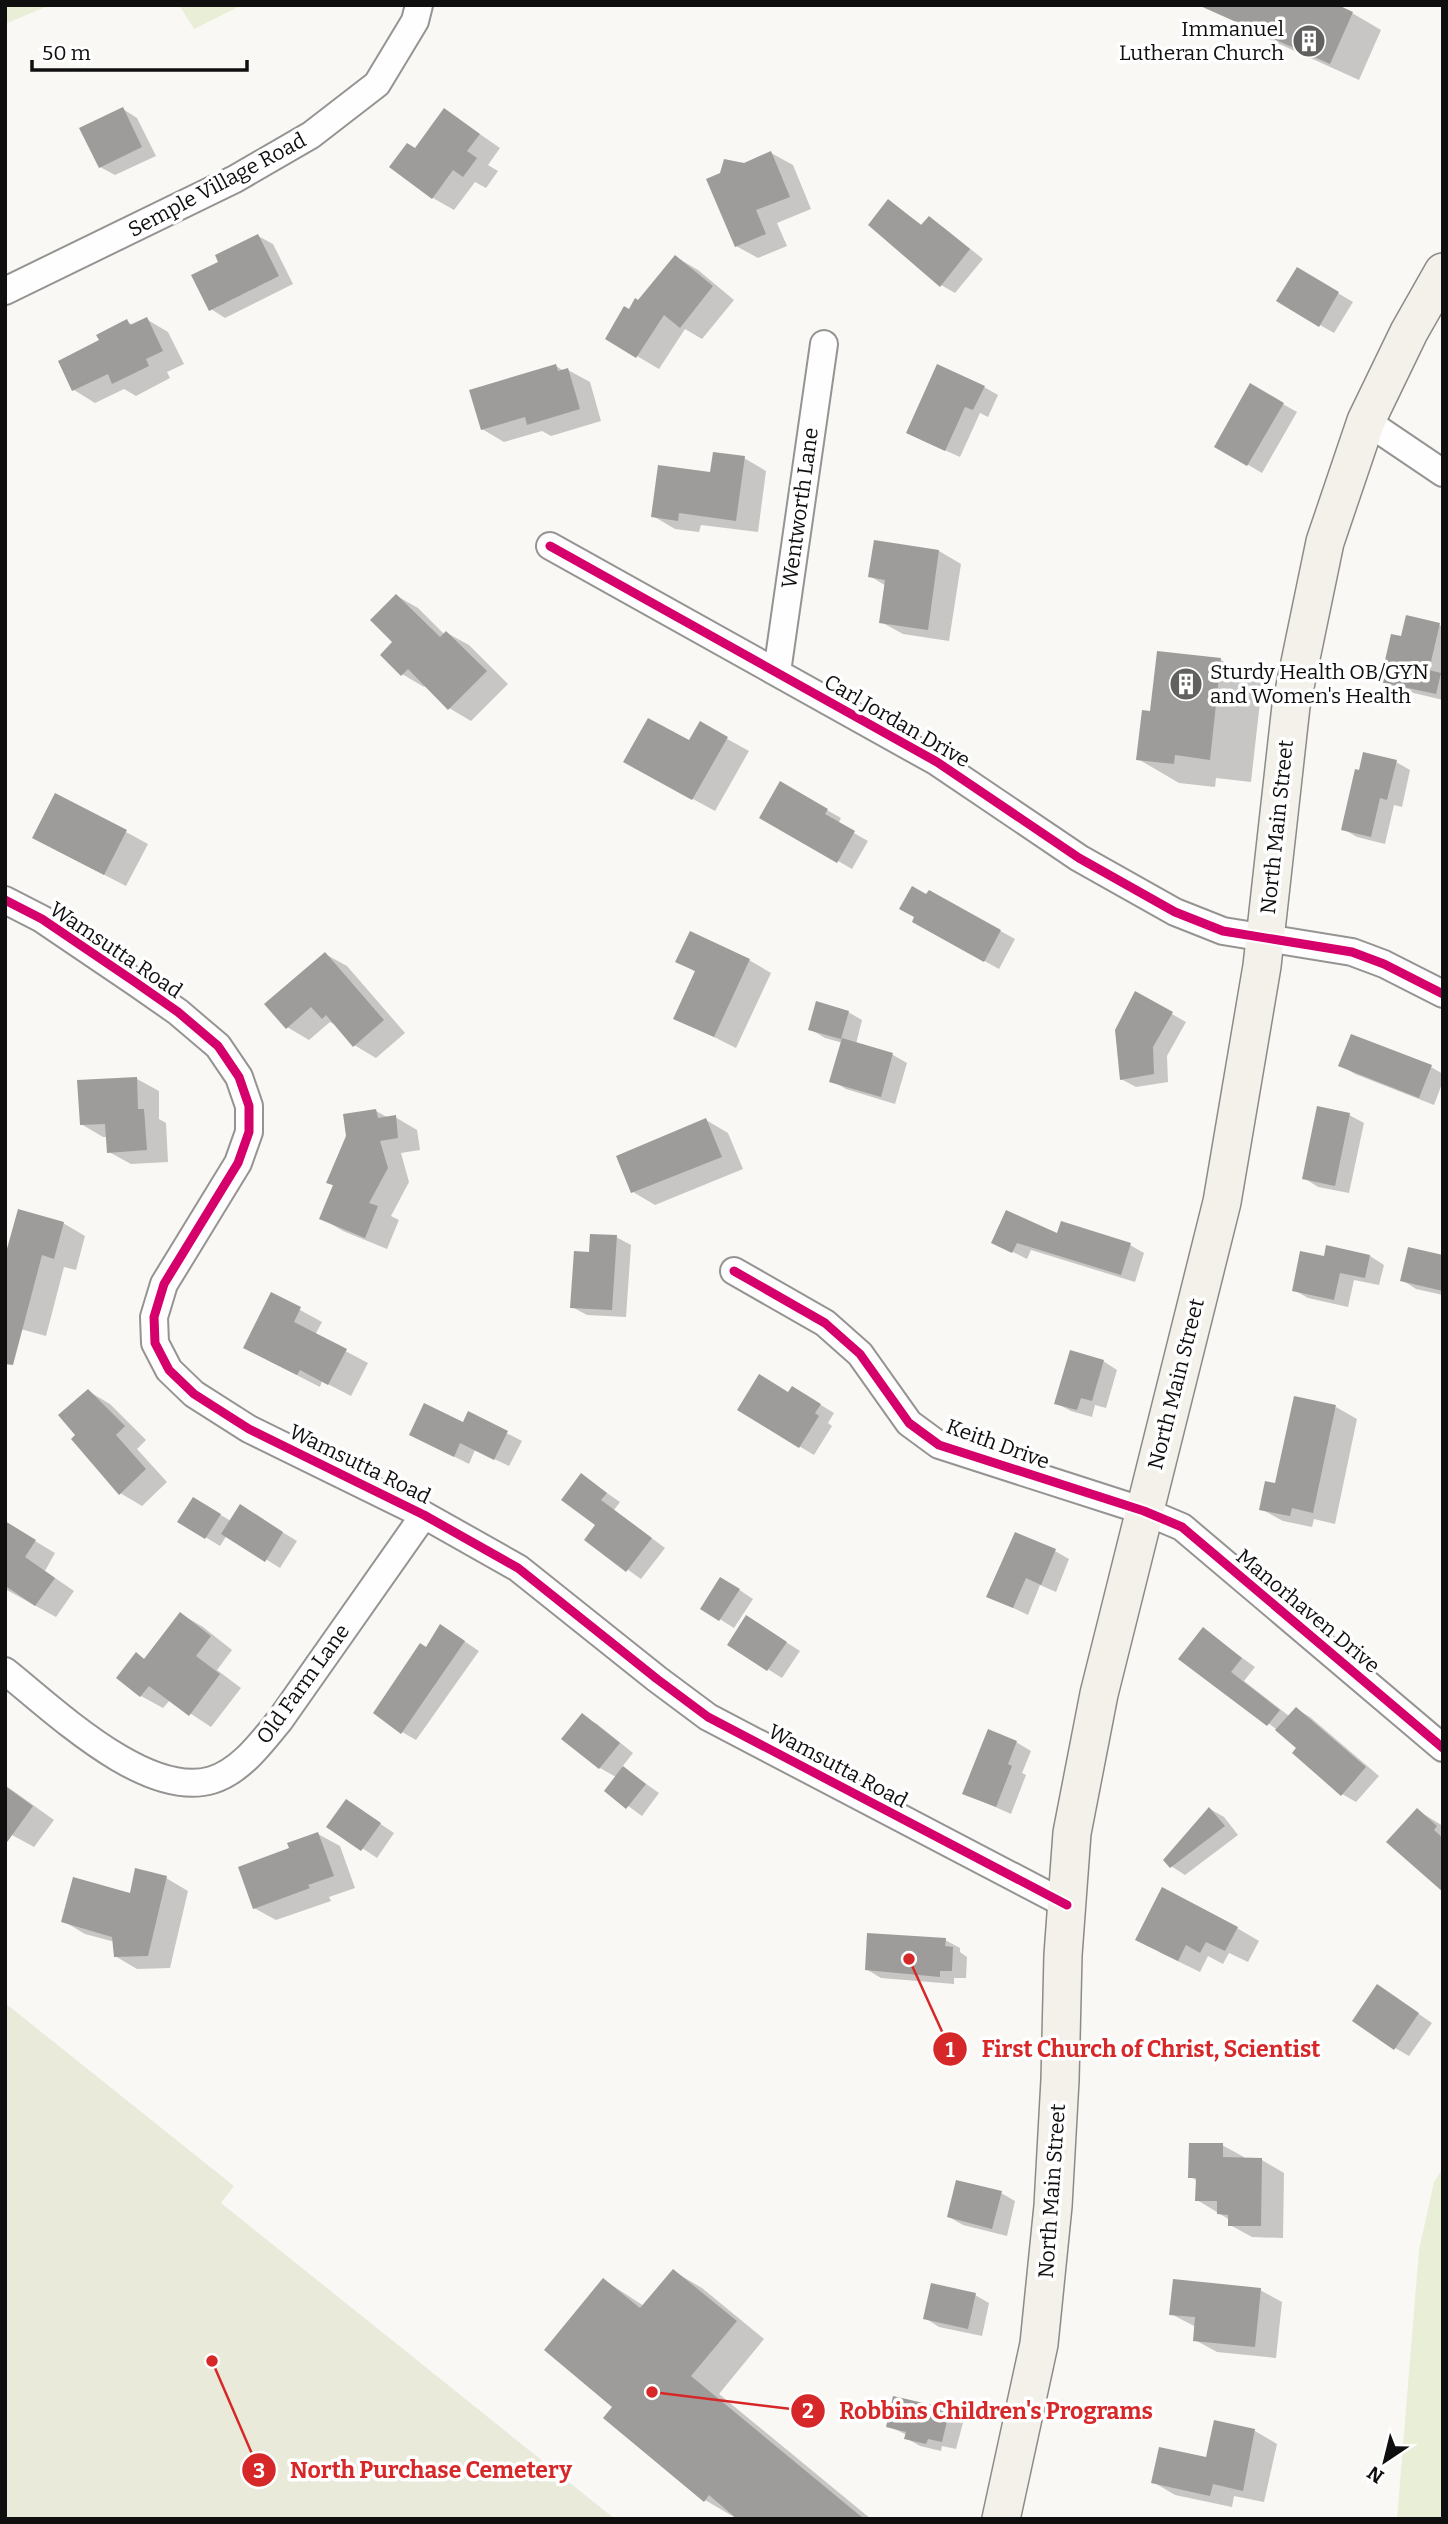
<svg xmlns="http://www.w3.org/2000/svg" width="1448" height="2524" font-family="Bitter,serif">
  <style>
    .green { fill: #e9eed7 }
    .cemetery { fill: #e9eada }
    .shadow { fill: #0003 }
    .building { fill: #9e9c9a }
    .lines { fill: none; stroke-linecap: round; stroke-linejoin: round }
    .street-casing { stroke: #959493; stroke-width: 30 }
    .secondary-casing { stroke: #8b8b89; stroke-width: 40 }
    .street { stroke: #fefefe; stroke-width: 26 }
    .secondary { stroke: #f4f1eb; stroke-width: 37 }
    .cycleway-casing { stroke: #fff; stroke-width: 13 }
    .cycleway { stroke: #d6006c; stroke-width: 9 }
    .labels { text-anchor: middle; stroke-width: 7; stroke-linejoin: round; paint-order: stroke }
    .poi-label { font-size: 21px; fill: #0f0f0f; stroke: #fff; text-anchor: end }
    .street-label { font-size: 21px; fill: #0f0f0f; stroke: #fff }
    .leader { fill: none; stroke: #d62828; stroke-width: 2.5 }
    .callout-dot { fill: #d62828; stroke: #fff; stroke-width: 2.5 }
    .mark-label { font-size: 21px; text-anchor: middle; font-weight: bold; fill: #fff }
    .callout-label { font-size: 23px; text-anchor: middle; font-weight: bold; fill: #d62828; stroke: #fff; stroke-width: 7; stroke-linejoin: round; paint-order: stroke }
  </style>
  <rect width="100%" height="100%" fill="#faf8f5"/>
  <path class="green" d="M5 5H50L5 24Z
    M179 5H242L194 29Z
    M1443 2168V2519H1397L1419 2250 1434 2182Z"/>
  <path class="cemetery" d="M5 2003 234 2186 221 2203 615 2519H5Z"/>
  <path class="shadow" d="M1352 13 1381 30 1359 80 1255 33 1226 16Z
    M123 109 137 118 156 156 115 175 100 167Z
    M445 110 500 148 488 165 498 171 486 188 475 182 454 210 433 198 416 150Z
    M771 153 793 165 811 209 777 223 787 246 758 258 736 246 744 165Z
    M889 201 923 226 929 219 943 227 983 259 955 293 941 285Z
    M258 236 273 244 293 284 225 318 211 309 220 263Z
    M676 257 698 270 734 300 702 339 685 329 659 369 637 356 630 311Z
    M1297 269 1353 302 1334 333 1278 301Z
    M146 319 168 332 184 364 167 372 170 378 136 396 124 389 95 403 74 390 101 341 126 321 133 325Z
    M556 366 564 371 568 370 590 382 601 421 551 436 542 431 504 442 482 429Z
    M1251 386 1297 412 1262 473 1216 446Z
    M984 387 998 395 988 417 980 413 960 457 922 440Z
    M744 458 766 471 758 532 701 525 699 532 675 529 653 516 711 474Z
    M939 551 961 564 949 641 903 634 881 622 886 586 870 576Z
    M397 596 418 608 445 635 447 633 469 645 508 684 471 721 449 708 426 685 424 687 402 674 395 642Z
    M1439 625 1443 627V700L1397 689 1382 681 1402 638Z
    M1221 660 1262 684 1251 782 1216 778 1215 787 1179 783 1138 759 1151 712Z
    M700 724 749 751 715 811 647 774 689 743Z
    M1396 762 1410 770 1402 807 1394 805 1385 844 1357 837 1343 829 1360 773Z
    M781 784 841 818 838 824 868 841 852 869 762 817Z
    M126 832 148 844 126 886 56 850Z
    M929 892 1015 939 999 969 914 922Z
    M325 954 347 966 405 1033 376 1058 354 1045 337 1026 330 1022 309 1040 287 1027Z
    M749 960 771 973 736 1048 676 1018 696 972 678 961Z
    M1135 993 1186 1022 1167 1056 1168 1082 1136 1087 1121 1079Z
    M848 1012 862 1020 856 1044 893 1055 907 1063 895 1104 846 1089 832 1081 843 1043 825 1038 810 1029Z
    M1340 1065 1431 1067 1443 1074V1081L1434 1105 1355 1074Z
    M137 1079 159 1091V1119L166 1123 168 1162 131 1164 109 1152 108 1137H103L81 1124Z
    M376 1111 389 1118 395 1117 417 1130 420 1150 401 1153 409 1182 391 1216 399 1220 387 1249 343 1231 321 1218 334 1186 328 1183Z
    M1349 1115 1364 1123 1349 1193 1318 1187 1304 1178Z
    M706 1120 728 1133 743 1169 655 1205 633 1192Z
    M19 1211 63 1223 85 1236 76 1270 64 1267 46 1336 13 1327Z
    M1059 1235 1130 1245 1144 1253 1135 1282 1031 1250 1027 1259 993 1242Z
    M616 1237 631 1245 626 1317 587 1315 572 1307 591 1254Z
    M1370 1256 1384 1265 1379 1285 1354 1280 1348 1307 1308 1298 1294 1290 1325 1258Z
    M1443 1257V1295L1416 1289 1402 1280Z
    M271 1294 322 1322 315 1335 368 1363 351 1396 322 1381 320 1387 267 1360Z
    M1103 1361 1117 1370 1106 1408 1095 1405 1092 1417 1071 1411 1056 1403Z
    M793 1388 834 1413 828 1423 832 1426 814 1455 739 1410 789 1394Z
    M88 1391 110 1404 146 1440 137 1449 167 1482 142 1506 120 1493 78 1436Z
    M1336 1407 1357 1419 1335 1524 1314 1519 1312 1527 1283 1521 1261 1509Z
    M469 1414 522 1441 509 1466 475 1450 469 1464 425 1442 463 1425Z
    M581 1475 620 1502 614 1510 665 1548 641 1579 586 1540 597 1524Z
    M193 1499 231 1521 254 1515 297 1541 280 1568 227 1535 220 1546 179 1521Z
    M5 1523 55 1553 45 1571 74 1591 56 1617 5 1589Z
    M1055 1551 1069 1559 1056 1592 1040 1585 1028 1615 988 1596Z
    M735 1587 753 1599 734 1628 702 1608Z
    M181 1614 203 1627 232 1650 217 1670 241 1688 211 1727 170 1700 163 1708 141 1696 118 1678 136 1654 146 1660Z
    M761 1626 800 1651 782 1678 729 1645Z
    M1203 1630 1255 1667 1244 1681 1289 1716 1296 1709 1310 1717 1379 1776 1356 1802 1342 1794 1299 1748 1280 1732 1181 1658Z
    M455 1635 479 1651 416 1740 402 1732 426 1649Z
    M582 1716 597 1724 633 1753 622 1767 659 1793 642 1816 606 1790 616 1777 600 1768 564 1739Z
    M1016 1742 1031 1751 1022 1773 1026 1775 1011 1814 964 1793Z
    M5 1785 54 1820 34 1847 12 1835 5 1834Z
    M346 1801 394 1833 377 1858 329 1826Z
    M1210 1809 1224 1817 1238 1835 1185 1875 1171 1866Z
    M1417 1810 1443 1826V1890Z
    M318 1834 340 1846 355 1888 329 1897 331 1901 276 1920 254 1908 291 1849Z
    M166 1878 188 1891 170 1968 137 1969 115 1956V1942L85 1934 63 1921 131 1895Z
    M1237 1928 1259 1941 1248 1962 1229 1953 1223 1964 1208 1956 1200 1972 1159 1952Z
    M945 1940 960 1948V1952L967 1957 966 1978H954V1984L881 1978 866 1969Z
    M1391 1995 1432 2023 1409 2056 1395 2048Z
    M1222 2145 1244 2157V2160H1262L1284 2173 1283 2238 1252 2237 1230 2225V2220L1197 2200 1198 2181 1190 2177Z
    M1001 2193 1015 2201 1007 2236 963 2225 949 2217Z
    M673 2271 702 2288 764 2339 719 2394 871 2519H740L735 2515 734 2517 705 2500 615 2407 604 2280 644 2306Z
    M1260 2290 1282 2302 1276 2358 1217 2352 1195 2340 1196 2327 1171 2314Z
    M975 2295 989 2303 982 2336 939 2327 925 2318Z
    M950 2410 964 2419 956 2449 942 2446 941 2451 920 2446 906 2438 907 2435 888 2426Z
    M1215 2423 1255 2431 1277 2444 1264 2502 1234 2496 1232 2507 1175 2495 1153 2482 1208 2459Z"/>
  <path class="building" d="M1198 5H1338L1353 12 1330 64Z
    M123 107 142 147 99 168 79 128Z
    M444 108 480 134 467 151 477 158 463 177 453 170 432 199 389 167 407 143 415 148Z
    M771 151 790 197 756 210 766 234 735 247 706 179 720 173 724 159 744 163Z
    M888 199 921 225 929 216 970 249 940 287 868 225Z
    M258 234 279 276 209 311 191 275 218 262 215 255Z
    M675 255 713 286 680 328 664 315 636 358 605 339 624 306 629 309 635 298 638 300Z
    M1297 267 1339 292 1319 327 1276 301Z
    M147 317 163 351 146 359 149 366 112 384 108 374 72 391 58 361 99 340 96 335 127 319 130 325Z
    M556 364 558 371 568 368 580 409 527 425 525 417 481 430 469 390Z
    M937 364 985 386 973 410 965 407 945 451 906 433Z
    M1250 383 1284 403 1247 466 1214 447Z
    M713 452 745 456 736 521 679 513 678 521 651 517 658 465 710 472Z
    M874 540 939 550 928 630 879 623 885 580 868 577Z
    M396 594 440 637 446 631 487 671 448 710 408 669 401 676 380 655 392 642 370 620Z
    M1406 615 1440 623 1429 670 1441 673 1436 694 1380 682 1391 634 1401 636Z
    M1157 651 1221 658 1210 760 1175 755 1174 764 1136 760 1142 710 1150 711Z
    M648 718 689 740 700 721 728 737 692 800 623 762Z
    M1363 752 1397 760 1387 800 1380 798 1371 837 1341 830 1355 769 1359 770Z
    M780 781 828 809 825 814 855 831 837 863 759 818Z
    M55 793 127 830 104 875 32 838Z
    M912 886 926 894 929 890 1001 930 984 962 912 922 914 917 899 909Z
    M690 931 750 959 714 1037 673 1019 695 971 675 962Z
    M325 952 384 1020 353 1047 326 1015 322 1019 311 1007 286 1029 264 1004Z
    M1135 991 1173 1012 1153 1047 1154 1074 1120 1080 1115 1030Z
    M816 1001 849 1011 841 1039 808 1030Z
    M1351 1034 1432 1065 1419 1098 1338 1066Z
    M842 1038 893 1053 881 1097 829 1082Z
    M137 1077 138 1109H144L147 1150 107 1153 105 1124 80 1125 77 1080Z
    M1317 1106 1350 1113 1335 1186 1302 1179Z
    M376 1109 378 1118 396 1115 398 1138 380 1141 388 1168 369 1203 378 1206 365 1238 319 1219 333 1185 326 1183 346 1136 343 1114Z
    M706 1118 722 1157 631 1193 616 1156Z
    M18 1209 64 1222 54 1259 42 1255 13 1365 5 1364V1256Z
    M1006 1210 1057 1233 1061 1221 1131 1243 1121 1275 1017 1243 1012 1253 991 1243Z
    M590 1234 617 1235 612 1310 570 1308 574 1251 589 1252Z
    M1326 1245 1370 1255 1365 1278 1340 1273 1334 1300 1292 1291 1300 1251 1324 1256Z
    M1408 1247 1443 1255V1291L1400 1281Z
    M271 1292 301 1307 294 1322 347 1349 328 1385 300 1370 297 1375 243 1348Z
    M1070 1350 1104 1360 1092 1401 1081 1398 1077 1410 1054 1404Z
    M759 1374 788 1392 792 1386 821 1404 815 1413 819 1416 799 1448 737 1410Z
    M88 1389 125 1426 116 1435 146 1469 119 1495 71 1439 75 1435 58 1415Z
    M1294 1396 1336 1405 1313 1513 1292 1508 1290 1516 1259 1510 1265 1481 1275 1483Z
    M424 1403 463 1422 468 1411 508 1431 494 1460 460 1443 454 1457 409 1435Z
    M581 1473 607 1493 601 1500 652 1538 626 1572 584 1540 595 1525 561 1500Z
    M193 1497 221 1514 205 1539 177 1522Z
    M240 1504 283 1532 265 1562 221 1534Z
    M5 1521 36 1540 25 1557 55 1578 35 1606 7 1587 5 1589Z
    M1015 1532 1056 1549 1041 1585 1026 1578 1013 1608 986 1597Z
    M720 1577 740 1589 719 1621 700 1609Z
    M180 1612 211 1636 196 1656 220 1674 189 1716 149 1686 140 1697 116 1678 136 1652 144 1659Z
    M746 1615 787 1642 767 1671 727 1645Z
    M440 1624 465 1641 401 1734 373 1713 420 1643 426 1647Z
    M1203 1627 1242 1658 1231 1672 1280 1710 1267 1726 1178 1659Z
    M1296 1707 1366 1767 1341 1796 1292 1753 1296 1748 1275 1730Z
    M582 1713 620 1743 599 1769 561 1739Z
    M988 1729 1017 1741 1008 1764 1012 1766 996 1807 962 1794Z
    M623 1766 646 1784 626 1809 604 1791Z
    M5 1786 33 1806 5 1845Z
    M346 1799 381 1823 361 1851 326 1827Z
    M1209 1807 1225 1826 1170 1868 1163 1860Z
    M1417 1808 1437 1826 1434 1830 1443 1838V1892L1386 1842Z
    M318 1832 334 1876 308 1885 310 1888 253 1909 238 1867 289 1848 287 1843Z
    M135 1868 167 1876 148 1956 114 1957 112 1937 61 1922 73 1877 130 1893Z
    M1162 1887 1238 1927 1225 1951 1206 1942 1200 1953 1186 1945 1178 1961 1135 1940Z
    M867 1933 946 1938 945 1946 953 1947 952 1971H940V1977L865 1970Z
    M1377 1984 1419 2013 1394 2050 1352 2021Z
    M1189 2143H1223V2157L1262 2158 1261 2226H1228V2215L1217 2214V2201H1195L1196 2178H1188Z
    M956 2180 1002 2191 992 2229 947 2217Z
    M673 2269 737 2321 691 2376 864 2519H737L709 2495 704 2502 603 2418 612 2407 544 2350 603 2278 640 2308Z
    M1173 2279 1261 2288 1255 2347 1193 2341 1195 2317 1169 2315Z
    M931 2283 976 2293 968 2329 923 2319Z
    M893 2396 950 2409 942 2442 928 2439 926 2444 904 2439 906 2432 886 2427Z
    M1214 2420 1255 2429 1243 2491 1213 2484 1210 2496 1151 2483 1159 2447 1206 2457Z"/>
  <g class="lines">
    <defs>
      <path id="street" d="M5 291 235 179 311 135 377 84 415 21 419 5
        M1366 421 1443 473
        M550 546 937 762 1079 858 1175 912 1223 931 1352 952 1384 964 1443 994
        M777 672 824 344
        M5 900 42 919 135 982 178 1012 218 1046 239 1077 249 1106V1132L238 1163 164 1284 154 1317 155 1343 169 1370 194 1394 249 1429 424 1515 518 1568 657 1679 708 1717 1067 1905
        M734 1271 825 1323 860 1354 909 1423 939 1445 1144 1511 1182 1527 1443 1748
        M5 1671C53 1709 146 1800 212 1780 241 1771 261 1743 280 1720L424 1515"/>
      <path id="secondary" d="M1001 2519 1039 2344 1053 2206 1060 2080 1063 1955 1072 1833 1099 1694 1222 1202 1262 966 1291 706 1325 542 1366 421 1409 332 1443 272"/>
    </defs>
    <use href="#street" class="street-casing"/>
    <use href="#secondary" class="secondary-casing"/>
    <use href="#street" class="street"/>
    <use href="#secondary" class="secondary"/>
    <defs>
      <path id="cycleway" d="M550 546 937 762 1079 858 1175 912 1223 931 1352 952 1384 964 1443 994
        M5 900 42 919 135 982 178 1012 218 1046 239 1077 249 1106V1132L238 1163 164 1284 154 1317 155 1343 169 1370 194 1394 249 1429 424 1515 518 1568 657 1679 708 1717 1067 1905
        M734 1271 825 1323 860 1354 909 1423 939 1445 1144 1511 1182 1527 1443 1748"/>
    </defs>
    <use href="#cycleway" class="cycleway-casing"/>
    <use href="#cycleway" class="cycleway"/>
  </g>
  <defs>
    <symbol id="building-disc" viewBox="-11 -11 22 22"><circle r="9.5" fill="#616160" stroke="#fff"/><path d="M-4-6H4V6H1V3H-1V6H-4ZM-2.5-4.3h1.7v1.8h-1.7ZM.8-4.3h1.7v1.8H.8ZM-2.5-1h1.7V.8h-1.7ZM.8-1h1.7V.8H.8Z" fill="#fff"/></symbol>
  </defs>
  <g fill-rule="evenodd">
    <use href="#building-disc" x="1290" y="22" width="38" height="38"/>
    <use href="#building-disc" x="1167" y="665" width="38" height="38"/>
  </g>
  <g class="labels">
    <g class="poi-label">
      <text x="1284" y="36">Immanuel<tspan x="1284" dy="24">Lutheran Church</tspan></text>
      <text x="1210" y="679" text-anchor="start">Sturdy Health OB/GYN<tspan x="1210" dy="24">and Women's Health</tspan></text>
    </g>
    <g class="street-label">
      <text transform="translate(217 185) rotate(-28)" y="7">Semple Village Road</text>
      <text transform="translate(800 508) rotate(-82)" y="7">Wentworth Lane</text>
      <text transform="translate(897 721) rotate(30)" y="7">Carl Jordan Drive</text>
      <text transform="translate(1277 827) rotate(-84)" y="7">North Main Street</text>
      <text transform="translate(116 950) rotate(34)" y="7">Wamsutta Road</text>
      <text transform="translate(1176 1384) rotate(-76)" y="7">North Main Street</text>
      <text transform="translate(998 1444) rotate(20)" y="7">Keith Drive</text>
      <text transform="translate(360 1464) rotate(26)" y="7">Wamsutta Road</text>
      <text transform="translate(1308 1611) rotate(40)" y="7">Manorhaven Drive</text>
      <text transform="translate(303 1684) rotate(-54)" y="7">Old Farm Lane</text>
      <text transform="translate(838 1766) rotate(28)" y="7">Wamsutta Road</text>
      <text transform="translate(1052 2191) rotate(-86)" y="7">North Main Street</text>
    </g>
  </g>
  <path class="leader" d="M909 1959L950 2049M652 2392L808 2411M212 2361L259 2470"/>
  <g class="callout-dot">
    <circle cx="909" cy="1959" r="7"/>
    <circle cx="652" cy="2392" r="7"/>
    <circle cx="212" cy="2361" r="7"/>
    <circle cx="950" cy="2049" r="18"/>
    <circle cx="808" cy="2411" r="18"/>
    <circle cx="259" cy="2470" r="18"/>
  </g>
  <g class="mark-label">
    <text x="950" y="2057">1</text>
    <text x="808" y="2418">2</text>
    <text x="259" y="2478">3</text>
  </g>
  <g class="callout-label">
    <text x="1151" y="2057">First Church of Christ, Scientist</text>
    <text x="996" y="2419">Robbins Children's Programs</text>
    <text x="431" y="2478">North Purchase Cemetery</text>
  </g>
  <rect width="1448" height="2524" fill="none" stroke="#0f0f0f" stroke-width="14"/>
  <g transform="translate(1385 2461) rotate(215)" stroke="#ffffff" stroke-width="5" paint-order="stroke">
  <path d="M0-5L12 26L0 18L-12 26Z" fill="#0f0f0f"/>
  <text y="-10" font-size="19" font-weight="bold" text-anchor="middle" fill="#0f0f0f">N</text>
  </g>
  <path d="M32 60v10h215v-10" fill="none" stroke="#0f0f0f" stroke-width="3.5"/>
  <text x="42" y="60" font-size="21" fill="#0f0f0f" stroke="#ffffff" stroke-width="5" paint-order="stroke">50 m</text>
</svg>
